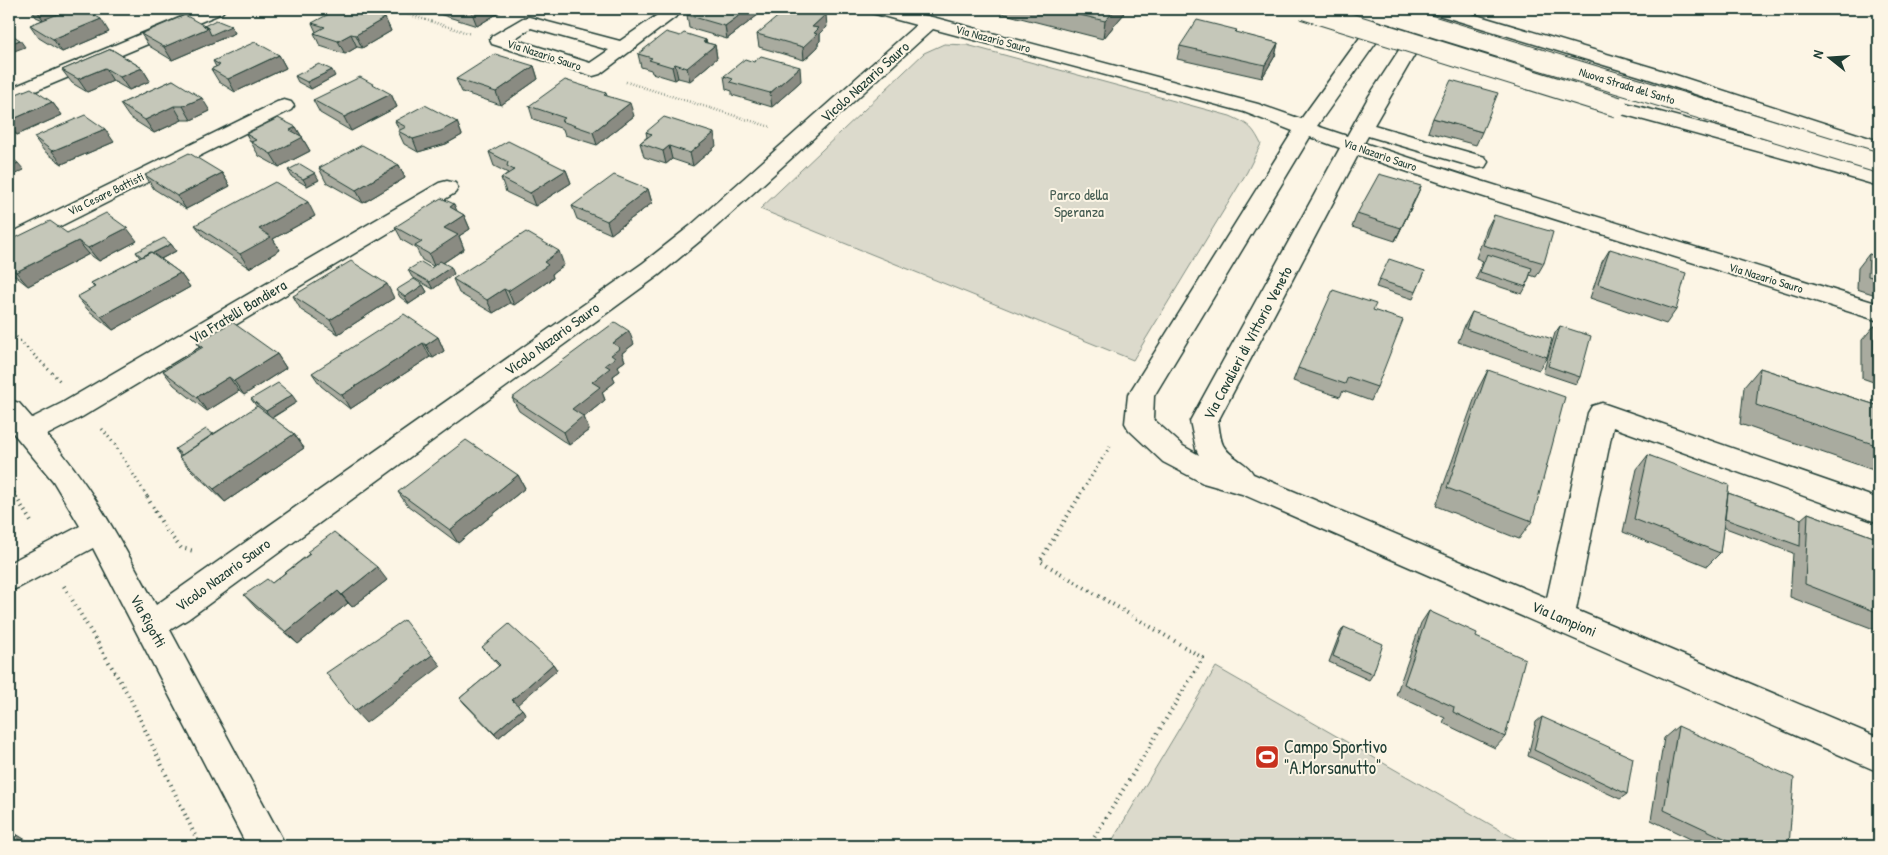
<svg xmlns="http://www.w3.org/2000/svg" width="1888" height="855" font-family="'Patrick Hand',sans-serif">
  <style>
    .green { fill: #dcdacc; stroke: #7e8c80 }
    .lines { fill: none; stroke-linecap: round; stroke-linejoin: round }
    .minor-casing { stroke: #1f3d34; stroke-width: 3 }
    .highway-casing { stroke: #1f3d34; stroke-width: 3 }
    .path-far2 { stroke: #1f3d34; stroke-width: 2.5; stroke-dasharray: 0.5 2.5; stroke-linecap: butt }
    .path-far1 { stroke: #1f3d34; stroke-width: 3; stroke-dasharray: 1 4; stroke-linecap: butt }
    .path { stroke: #1f3d34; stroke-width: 4; stroke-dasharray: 1 4.5; stroke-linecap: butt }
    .minor { fill: #fcf5e5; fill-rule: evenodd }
    .highway { fill: #fcf5e5; fill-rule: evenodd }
    .highway-bridge-casing { stroke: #1f3d34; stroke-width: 22; stroke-linecap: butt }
    .highway-bridge { stroke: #fcf5e5; stroke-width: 20 }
    .wall { fill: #a9ab9f; stroke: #1f3d34 }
    .shaded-wall { fill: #8a8b82; stroke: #1f3d34 }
    .building { fill: #c5c7b9; stroke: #1f3d34 }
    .labels { text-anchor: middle; stroke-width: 4; stroke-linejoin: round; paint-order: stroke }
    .far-street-label { font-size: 12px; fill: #1f3d34; stroke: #fcf5e5 }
    .street-label { font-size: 15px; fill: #1f3d34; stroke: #fcf5e5 }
    .park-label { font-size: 15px; fill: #455c52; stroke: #fcf5e5 }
    .near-poi-label { font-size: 18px; fill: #1f3d34; stroke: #fcf5e5; text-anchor: start }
  </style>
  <rect width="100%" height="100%" fill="#fcf5e5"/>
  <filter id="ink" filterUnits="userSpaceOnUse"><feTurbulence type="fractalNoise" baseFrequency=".02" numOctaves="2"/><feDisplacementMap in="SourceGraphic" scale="10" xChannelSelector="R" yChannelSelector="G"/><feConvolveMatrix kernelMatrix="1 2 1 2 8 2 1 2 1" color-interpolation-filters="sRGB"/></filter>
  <g filter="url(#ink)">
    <path class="green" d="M944 44 967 45 1230 116C1248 124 1252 126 1261 144L1247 172 1133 360 760 209 924 53Z
      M1216 667 1528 846H1109Z"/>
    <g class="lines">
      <defs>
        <path id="minor" d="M201 9H225L222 13 9 102V89Z
          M666 9H686L600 74 593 76 492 44 490 40 492 36 523 18 529 17 620 41ZM531 28 609 50 590 63 514 39Z
          M869 9H898L936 18 1258 104 1301 119 1364 32 1398 9H1418L1419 47 1374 125 1485 157 1488 162 1485 167 1477 168 1368 136 1364 143 1478 180 1879 304V321L1462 190 1358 155 1218 421C1219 428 1220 439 1223 445 1230 458 1247 462 1253 474L1547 598 1588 413 1592 406 1602 403 1879 499V523L1613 427 1576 610 1879 738V772L1242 494 1203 483 1163 462 1129 430 1125 423 1128 395 1293 131 1244 112 933 29 706 236 659 275 188 619 170 630 286 846H247L93 548 20 587 9 591V563L80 526 53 481 9 428V400L19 403 32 418 62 403 439 183 447 181 455 183 458 188 455 193 82 417 47 435C93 487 122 544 156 605L643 263 690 226 751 172 916 25 872 13ZM1401 23V47L1369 96 1347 136 1317 126 1378 40ZM1310 137 1340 148 1190 421 1196 449 1199 455 1183 446 1153 419 1154 396Z
          M284 100 291 102 294 106 291 110 17 248 9 250V234L277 102Z"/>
        <path id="highway" d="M1429 9H1456L1654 68 1879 141V154L1640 76 1432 13Z
          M1618 101 1813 152 1879 173V186L1797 162 1611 111 1608 107 1611 103Z"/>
      </defs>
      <use href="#minor" class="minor-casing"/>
      <use href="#highway" class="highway-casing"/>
      <path class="path-far2" d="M391 9 471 34
        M626 82 771 127"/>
      <path class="path-far1" d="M9 330 60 381
        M102 429 115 445 148 498
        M9 484 17 498
        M1078 498 1112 443"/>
      <path class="path" d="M16 497 33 525
        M147 497 166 530 181 548 194 551
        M1079 497 1040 561 1203 658 1089 846
        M64 586 130 698 200 846"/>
      <use href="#minor" class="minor"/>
      <use href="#highway" class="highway"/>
      <defs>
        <path id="highway-bridge" d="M1303 9 1618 107
          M1375 9 1879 163"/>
      </defs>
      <use href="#highway-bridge" class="highway-bridge-casing"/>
      <use href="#highway-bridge" class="highway-bridge"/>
    </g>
    <path class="wall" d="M31 9H83L109 32 62 52 39 38 30 25 43 20 36 17Z
      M437 9H505L477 26 439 14Z
      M605 9H629L622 14Z
      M695 9H763V11L727 39 689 28 687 15Z
      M997 9H1124L1123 15 1103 39 997 12Z
      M385 18 391 31 362 48 357 47 345 54 320 46 314 33 316 32 312 23Z
      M204 26H231L235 33 172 60 149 46 141 34Z
      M827 27 820 34V41L818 43V47L804 60 759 47 757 34Z
      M1236 33 1278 43 1275 56 1262 78 1177 59 1180 46Z
      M680 36 706 40 707 43 715 45 717 58 690 81 678 78 675 80 652 73 651 70 641 67 638 54Z
      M111 49 142 68 150 81 129 90 113 81 87 92 72 83 62 70Z
      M279 55 286 68 235 92 219 82 211 69 216 67 213 61Z
      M534 66 538 79 501 105 462 92 456 79Z
      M295 76H335L311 89 298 82Z
      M724 76 801 81 772 107 732 95V91L726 89Z
      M173 80 210 111 191 120H182L154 133 129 117 120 104Z
      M606 93 607 96 634 116 597 145 565 135 563 129 533 119 529 106Z
      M391 94 397 107 351 131 320 113 313 100Z
      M9 97 52 102 62 115 17 135 9 130Z
      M1433 118 1482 132 1476 145 1428 132Z
      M395 121 457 122 462 135 446 144 418 152 404 144 398 131 399 130Z
      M296 127 310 151 279 167 259 156 246 134Z
      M646 132 716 146 693 166 672 159 666 164 644 157 640 143 647 137Z
      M34 137 114 142 62 164 44 151Z
      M489 152 566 170 571 183 535 206 506 192 501 178 508 173 494 166Z
      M399 165 405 178 363 203 326 182 319 168Z
      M288 170 319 180 307 186 292 177Z
      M222 173 230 186 186 209 154 189 145 175Z
      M648 189 652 203 611 234 577 219 572 206Z
      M1415 200 1395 241 1352 227 1357 214Z
      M457 211 464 215 470 229 459 236 464 249 443 263 454 274 433 289 412 277 408 270 431 268 433 266 422 260 416 248 402 240 395 227Z
      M1494 215 1544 263 1536 277 1530 275 1526 287 1522 294 1476 279 1483 261 1476 258 1487 228Z
      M315 216 273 239 280 250 249 268 205 238 195 225Z
      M67 233 137 241 99 261 89 254 28 286 9 271V241Z
      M171 244 176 251 161 259 180 273 190 287 113 330 88 310 77 297 94 288 91 283 140 258 136 252Z
      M1610 249 1676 310 1666 324 1590 298 1602 262Z
      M1869 254 1879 257V296L1857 289 1858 268Z
      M564 265 552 274 553 278 514 305 510 303 493 313 459 293 453 279Z
      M1425 271 1413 299 1376 287 1379 280Z
      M423 285 427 292 409 304 400 297 396 290Z
      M293 296 394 298 338 334 301 310Z
      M1373 310 1377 387 1371 401 1343 391 1340 397 1293 381 1298 368Z
      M1472 312 1547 357 1539 370 1458 342 1465 325Z
      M1560 326 1580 377 1576 384 1543 373 1555 333Z
      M1874 326 1879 328V384L1862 378V340Z
      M438 337 444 351 433 358 430 357 350 409 321 386 312 373Z
      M197 343 277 354 286 368 244 395 239 391 207 411 174 385 163 371 201 349Z
      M634 344 622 353 625 361 618 366 620 371 613 376 615 382 602 392 605 400 584 417 589 430 569 445 519 411 512 398Z
      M1760 368 1879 406V472L1740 424 1744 387Z
      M1488 370 1532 521 1519 539 1436 506 1478 389Z
      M251 399 297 402 272 418 294 434 304 448 225 502 191 470 179 457 180 456 175 449 213 434 257 407Z
      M1648 455 1728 493 1801 519 1808 513 1879 539V631L1790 597 1793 553 1723 527 1720 553 1707 566 1623 532 1637 469Z
      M518 475 525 488 458 543 407 505 398 492Z
      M307 552 387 580 352 607 348 603 298 644 256 608 244 595 272 583 309 554Z
      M1429 611 1476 637 1505 737 1495 748 1443 723 1445 718 1396 695 1421 623Z
      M1344 627 1373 674 1369 680 1329 662 1340 633Z
      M482 647 553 664 557 670 517 704 522 709 526 715 498 738 465 704 460 698 499 666 487 653Z
      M1542 717 1627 794 1620 799 1528 756 1536 722Z
      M1678 726 1789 846H1705L1651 820 1664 738Z"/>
    <path class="shaded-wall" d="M36 9H74L44 21Z
      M480 9H505L477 26 472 13Z
      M621 9H629L622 14Z
      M748 9H763V11L727 39 725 26Z
      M1116 9H1124L1123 15 1103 39 1105 21Z
      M826 14 827 27 820 34V41L818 43V47L804 60 803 47 812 27Z
      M385 18 391 31 362 48 356 35Z
      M101 19 109 32 62 52 53 39Z
      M231 26 235 33 172 60 164 47 208 28Z
      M351 34 357 47 345 54 338 41Z
      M20 40 25 47 9 53V44Z
      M706 40 708 51 715 45 717 58 690 81 687 68 703 42Z
      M1278 43 1275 56 1262 78 1265 65Z
      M279 55 286 68 235 92 228 79Z
      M675 64 678 78 675 80 672 67Z
      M534 66 538 79 501 105 496 92Z
      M800 67 801 81 772 107 770 93Z
      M105 68 113 81 87 92 78 79Z
      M142 68 150 81 129 90 120 77Z
      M332 70 335 76 311 89 307 82Z
      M391 94 397 107 351 131 344 117Z
      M202 98 210 111 191 120 183 106Z
      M52 102 62 115 17 135 9 125V121Z
      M630 103 634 116 597 145 593 132Z
      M174 106 182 120 154 133 145 120Z
      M457 122 462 135 446 144 418 152 413 139Z
      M296 127 310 151 279 167 271 154 290 130Z
      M105 129 114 142 62 164 52 151Z
      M714 133 716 146 693 166 690 153Z
      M669 146 672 159 666 164 663 151Z
      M18 163 24 170 9 177V167Z
      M399 165 405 178 363 203 356 190Z
      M566 170 571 183 535 206 530 193Z
      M222 173 230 186 186 209 177 196Z
      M315 173 319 180 307 186 303 179Z
      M1421 186 1415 200 1395 241 1401 228Z
      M648 189 652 203 611 234 607 221Z
      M308 202 315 216 273 239 280 250 249 268 240 254 259 229Z
      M454 204 460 218 450 207Z
      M464 215 470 229 459 236 464 249 435 268 429 254 444 228Z
      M127 228 137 241 99 261 88 248Z
      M78 241 89 254 28 286 16 272Z
      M171 244 176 251 149 265 144 258Z
      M559 251 564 265 552 274 553 278 514 305 508 291 544 262Z
      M451 267 454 274 433 289 429 282Z
      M180 273 190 287 113 330 101 316Z
      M387 284 394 298 338 334 330 320Z
      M423 285 427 292 409 304 405 297Z
      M504 289 510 303 493 313 487 300Z
      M629 331 634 344 622 353 625 361 618 366 620 371 613 376 615 382 602 392 605 400 584 417 589 430 569 445 564 432 572 409 605 365 611 355 613 343Z
      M438 337 444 351 433 358 426 345Z
      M423 343 430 357 350 409 342 395Z
      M277 354 286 368 244 395 234 381Z
      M229 377 239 391 207 411 197 397Z
      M292 395 297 402 271 418 266 411Z
      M294 434 304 448 225 502 214 489Z
      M518 475 525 488 458 543 450 530Z
      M377 567 387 580 352 607 342 595Z
      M338 591 348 603 298 644 286 632Z
      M432 655 441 666 366 723 355 711Z
      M553 664 557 670 516 706 512 700Z
      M522 709 526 715 498 738 494 733Z
      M16 834 26 840 28 846H21Z"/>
    <path class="building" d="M71 9H83L101 19 53 39 30 25Z
      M338 9H354L385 18 356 35 351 34 338 41 314 33 325 27 312 23Z
      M457 9H480L472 13Z
      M695 9H748L725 26 687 15Z
      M787 9H805L826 14 812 27 819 28 814 33 817 34 803 47 757 34Z
      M1055 9H1116L1105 21Z
      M185 15 208 28 164 47 141 34Z
      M216 20 231 26 211 35 208 28 204 26Z
      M1197 20 1237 30 1235 32 1278 43 1265 65 1180 46Z
      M666 32 680 36 684 33 706 40 703 42 715 45 687 68 675 64 672 67 649 60 652 58 638 54Z
      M9 33 20 40 9 44Z
      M255 42 279 55 228 79 211 69 220 65 213 61Z
      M111 49 142 68 120 77 105 68 78 79 62 70Z
      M495 54 534 66 496 92 456 79Z
      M761 56 800 67 770 93 730 82 733 79 724 76 745 59 754 62Z
      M319 64 332 70 307 82 295 76Z
      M360 77 391 94 344 117 313 100Z
      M173 80 202 98 183 106H174L145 120 120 104Z
      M565 80 606 93 604 95 630 103 593 132 561 121 565 118 529 106Z
      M1451 80 1498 93 1482 132 1433 118Z
      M31 88 52 102 9 121V97Z
      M425 105 457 122 441 131 413 139 398 131 406 127 395 121Z
      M85 115 105 129 52 151 34 137Z
      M664 117 714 133 690 153 669 146 663 151 640 143 652 134 646 132Z
      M278 118 296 127 290 130 303 137 271 154 251 142 256 140 246 134Z
      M508 141 566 170 530 193 501 178 514 170 507 166 508 162 489 152Z
      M362 145 399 165 356 190 319 168Z
      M189 153 222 173 177 196 145 175Z
      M9 156 18 163 9 167Z
      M300 164 315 173 303 179 288 170Z
      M1379 174 1421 186 1401 228 1357 214Z
      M614 175 648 189 607 221 572 206Z
      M275 182 308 202 259 229 271 237 240 254 195 225Z
      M441 198 454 204 450 207 464 215 444 228 458 235 429 254 415 246 422 242 395 227Z
      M106 213 127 228 88 248 78 241 16 272 9 267V241L50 221 67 233Z
      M1494 215 1553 232 1544 263 1483 245Z
      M526 232 559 251 544 262 548 265 508 291 504 289 487 300 453 279Z
      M164 238 171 244 153 253 151 252 142 257 136 252Z
      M1610 249 1686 273 1676 310 1598 284Z
      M151 252 180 273 101 316 77 297 95 287 91 283Z
      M1487 254 1532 268 1526 287 1480 272Z
      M1869 254 1879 257V279L1868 276Z
      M1389 259 1425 271 1416 292 1379 280Z
      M351 261 387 284 330 320 293 296Z
      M440 261 451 267 429 282 408 270 421 262 431 268Z
      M414 279 423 285 405 297 396 290Z
      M1333 290 1376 304 1373 310 1403 320 1377 387 1348 377 1345 384 1298 368Z
      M1472 312 1552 339 1547 357 1466 329Z
      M404 314 438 337 426 345 423 343 342 395 312 373Z
      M232 322 277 354 234 381 229 377 197 397 163 371 203 347 197 343Z
      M615 322 629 331 613 343 620 348 611 355 615 358 605 365 610 368 592 382 600 387 572 409 583 416 564 432 512 398Z
      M1560 326 1591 336 1580 377 1548 366Z
      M1874 326 1879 328V366L1874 365Z
      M1760 368 1879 406V446L1756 405Z
      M1488 370 1565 397 1532 521 1447 488Z
      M278 383 292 395 266 411 251 399Z
      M257 406 294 434 214 489 179 457Z
      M206 429 213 434 182 455 175 449Z
      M466 440 518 475 450 530 398 492Z
      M1648 455 1729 485 1720 553 1634 519Z
      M1728 493 1801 519 1800 546 1725 519Z
      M1808 513 1879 539V613L1805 584Z
      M334 532 377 567 342 595 338 591 286 632 244 595 267 579 272 583 310 554 307 552Z
      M1429 611 1477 633 1476 637 1525 659 1505 737 1453 712 1454 707 1404 684Z
      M404 620 432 655 355 711 326 673Z
      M509 624 553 664 512 700 522 709 494 733 460 698 500 665 482 647Z
      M1344 627 1383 644 1373 674 1333 656Z
      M1542 717 1633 758 1627 794 1534 750Z
      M1678 726 1794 778 1789 846H1741L1664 810Z
      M16 834 21 846H9V839Z"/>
  </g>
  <defs>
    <symbol id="stadium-square" viewBox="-11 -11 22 22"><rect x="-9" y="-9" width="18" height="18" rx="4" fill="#c8321e" stroke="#fcf5e5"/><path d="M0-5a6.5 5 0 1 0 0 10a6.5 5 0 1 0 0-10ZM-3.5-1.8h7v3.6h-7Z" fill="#fff"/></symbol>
  </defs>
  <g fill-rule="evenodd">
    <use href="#stadium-square" x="1253" y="743" width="28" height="28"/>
  </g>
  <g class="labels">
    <g class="far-street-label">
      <text transform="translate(993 39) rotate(15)" y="4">Via Nazario Sauro</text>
      <text transform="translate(544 55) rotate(18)" y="4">Via Nazario Sauro</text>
      <text transform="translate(1627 86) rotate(17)" y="4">Nuova Strada del Santo</text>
      <text transform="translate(1380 155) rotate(19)" y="4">Via Nazario Sauro</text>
      <text transform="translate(106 194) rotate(-26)" y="4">Via Cesare Battisti</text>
      <text transform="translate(1766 278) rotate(17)" y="4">Via Nazario Sauro</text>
    </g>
    <g class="street-label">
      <text transform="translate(865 82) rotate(-42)" y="5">Vicolo Nazario Sauro</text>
      <text transform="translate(238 312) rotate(-31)" y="5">Via Fratelli Bandiera</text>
      <text transform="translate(552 339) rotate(-36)" y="5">Vicolo Nazario Sauro</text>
      <text transform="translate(1248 343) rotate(-62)" y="5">Via Cavalieri di Vittorio Veneto</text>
      <text transform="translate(223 575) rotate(-36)" y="5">Vicolo Nazario Sauro</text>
      <text transform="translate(1564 619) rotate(23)" y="5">Via Lampioni</text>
      <text transform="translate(148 621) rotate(61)" y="5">Via Rigotti</text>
    </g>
    <g class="park-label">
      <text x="1079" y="200">Parco della<tspan x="1079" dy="17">Speranza</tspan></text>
    </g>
    <g class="near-poi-label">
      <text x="1284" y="753">Campo Sportivo<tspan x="1284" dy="21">"A.Morsanutto"</tspan></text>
    </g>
  </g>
  <rect width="1888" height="855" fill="none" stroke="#fcf5e5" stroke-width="30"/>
  <rect x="15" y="15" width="1858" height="825" fill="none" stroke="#1f3d34" stroke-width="2" filter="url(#ink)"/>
  <g transform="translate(1830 58) rotate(287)" stroke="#fcf5e5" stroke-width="4" paint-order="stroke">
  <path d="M0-4L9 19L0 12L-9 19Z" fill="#1f3d34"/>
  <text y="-8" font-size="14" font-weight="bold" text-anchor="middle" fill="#1f3d34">N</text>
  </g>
</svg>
